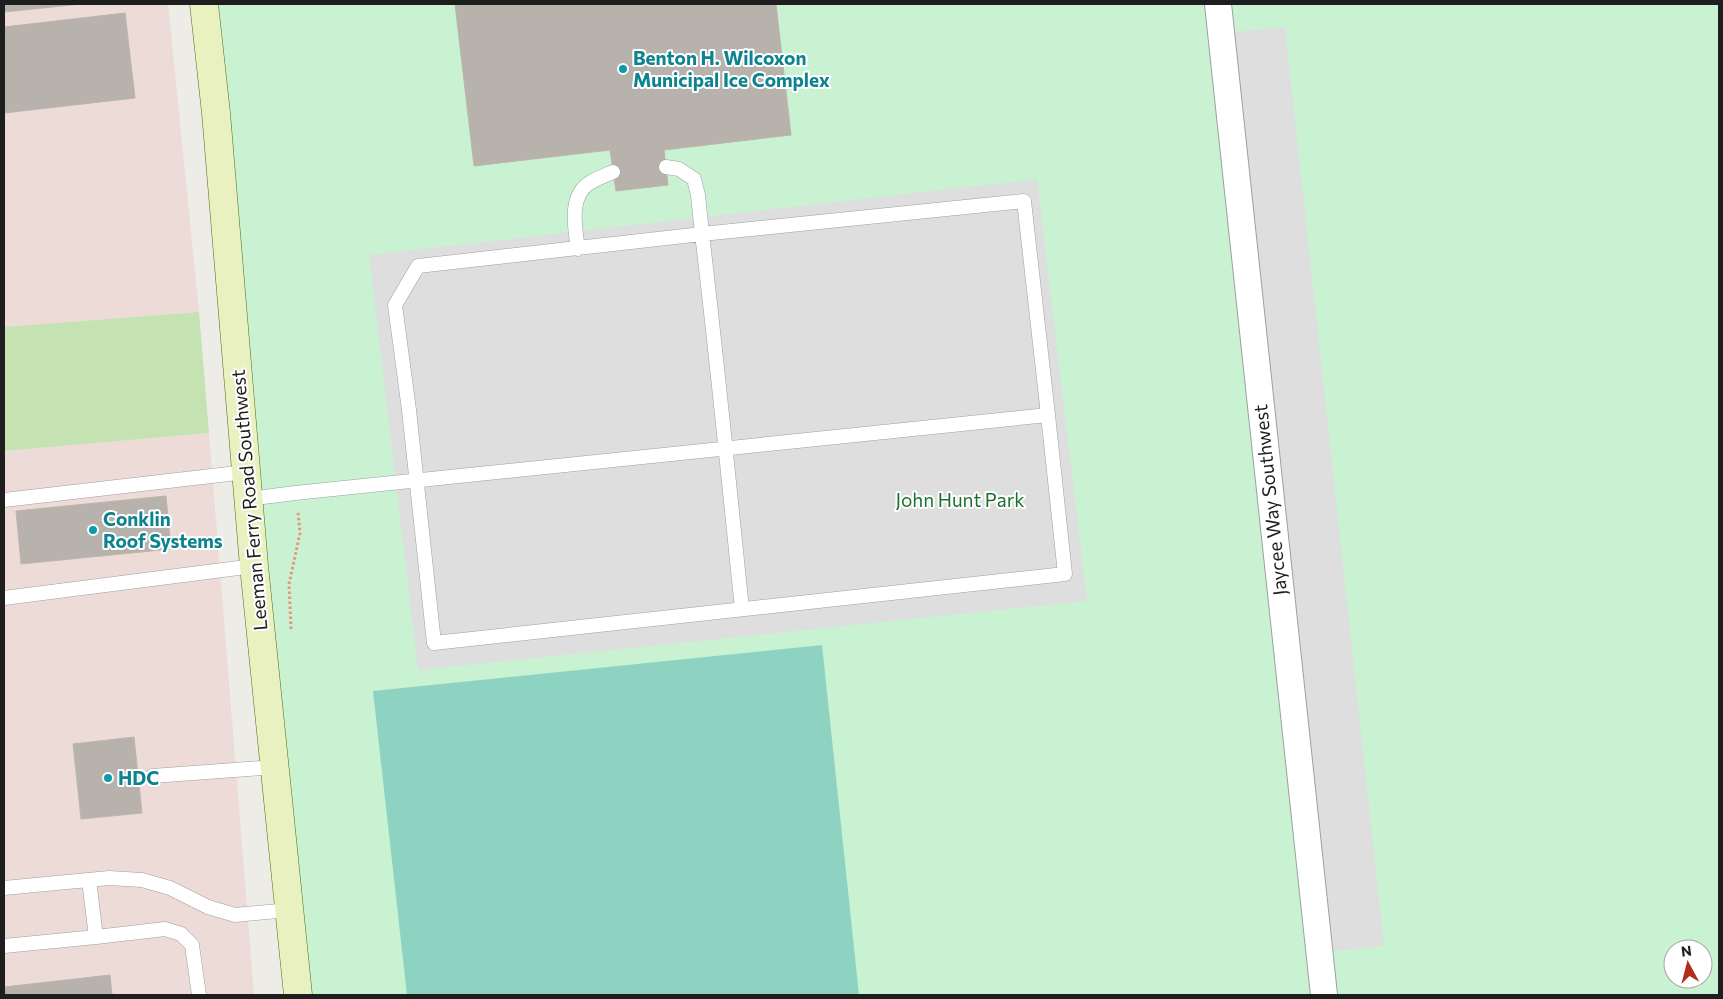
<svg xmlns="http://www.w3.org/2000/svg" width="1723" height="999" font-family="Commissioner,sans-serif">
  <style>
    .commercial { fill: #eddbd7 }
    .grass { fill: #c4e2b2 }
    .park { fill: #c8f2d1; fill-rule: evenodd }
    .pitch { fill: #8ed3c1 }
    .parking { fill: #dedede }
    .building { fill: #b7b2ac; stroke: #beb5aa }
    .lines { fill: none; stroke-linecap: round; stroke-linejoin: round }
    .lane-casing { stroke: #9f9f9f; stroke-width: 15 }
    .street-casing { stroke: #9f9f9f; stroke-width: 28 }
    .secondary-casing { stroke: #546813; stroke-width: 29 }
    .path { stroke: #e8957d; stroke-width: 3; stroke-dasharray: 2.5 2.5; stroke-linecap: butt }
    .lane { stroke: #fff; stroke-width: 14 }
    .street { stroke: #fff; stroke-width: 26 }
    .secondary { stroke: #e9f1c0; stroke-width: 28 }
    .culture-dot { fill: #0f9aa8; stroke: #fff; stroke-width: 2 }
    .labels { text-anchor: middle; stroke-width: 4; stroke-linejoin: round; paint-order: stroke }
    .culture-label { font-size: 19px; font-weight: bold; fill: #0d838f; stroke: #fff; text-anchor: start }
    .street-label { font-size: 19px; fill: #1e1e1e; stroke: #fff }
    .park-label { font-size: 19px; fill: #196f2b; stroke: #fff }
  </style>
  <rect width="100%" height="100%" fill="#eeece6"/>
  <path class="commercial" d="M4 4H168L199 312 4 327Z
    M209 433 254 995H4V451Z"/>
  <path class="grass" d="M199 312 209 433 4 451V327Z"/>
  <path class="park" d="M201 4H1719V995H299ZM1673 949H1703V979H1673Z"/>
  <path class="pitch" d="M822 645 859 995H407L373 691Z"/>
  <path class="parking" d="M1285 27 1384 946 1333 951 1234 32Z
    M1037 179 1087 601 418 670 369 255Z"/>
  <path class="building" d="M4 4H81L4 12Z
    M455 4H776L791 135 664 150 668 185 616 191 610 150 474 166Z
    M125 13 135 98 4 113V27Z
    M166 496 171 549 21 564 16 511Z
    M134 737 142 813 81 819 73 744Z
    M110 975 112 995H4V987Z"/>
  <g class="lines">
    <defs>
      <path id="lane" d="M666 167 679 169 694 179 698 195 702 234 418 266 395 305 409 410 434 643 1065 574 1048 415
        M578 249C575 228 568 195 591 182 598 178 606 175 613 172
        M248 499 295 493 1048 415 1024 201 702 234C717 359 729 484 742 609
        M4 500 246 472
        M4 598 254 566
        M152 776 275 767
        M4 888 109 878 142 880 170 888 208 907 235 915 289 910
        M96 937 165 929 181 934 192 945 199 995
        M4 946 96 937 89 880"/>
      <path id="street" d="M1218 4 1324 995"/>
      <path id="secondary" d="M204 4 216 113 254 566 298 995"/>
    </defs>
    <use href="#lane" class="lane-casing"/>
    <use href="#street" class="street-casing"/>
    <use href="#secondary" class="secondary-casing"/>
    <path class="path" d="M291 629 289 584 300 533 298 512"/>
    <use href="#lane" class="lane"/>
    <use href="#street" class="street"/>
    <use href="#secondary" class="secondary"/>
  </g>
  <g class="culture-dot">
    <circle cx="623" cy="69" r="5"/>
    <circle cx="93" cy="530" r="5"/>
    <circle cx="108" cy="778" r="5"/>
  </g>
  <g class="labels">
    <g class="culture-label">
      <text x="633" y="65">Benton H. Wilcoxon<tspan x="633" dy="22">Municipal Ice Complex</tspan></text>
      <text x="103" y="526">Conklin<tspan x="103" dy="22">Roof Systems</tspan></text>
      <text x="118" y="785">HDC</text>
    </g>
    <g class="street-label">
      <text transform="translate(249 500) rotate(-95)" y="7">Leeman Ferry Road Southwest</text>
      <text transform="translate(1270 500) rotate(-96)" y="7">Jaycee Way Southwest</text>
    </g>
    <g class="park-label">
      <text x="960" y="507">John Hunt Park</text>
    </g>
  </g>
  <rect width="1723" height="999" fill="none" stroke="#1e1e1e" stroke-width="10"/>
  <g transform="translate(1688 964) rotate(353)"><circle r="24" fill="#ffffff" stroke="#a5a5a5"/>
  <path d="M0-4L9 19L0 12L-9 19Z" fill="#b32c19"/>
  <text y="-8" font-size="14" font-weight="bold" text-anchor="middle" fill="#1e1e1e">N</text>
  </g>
</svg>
